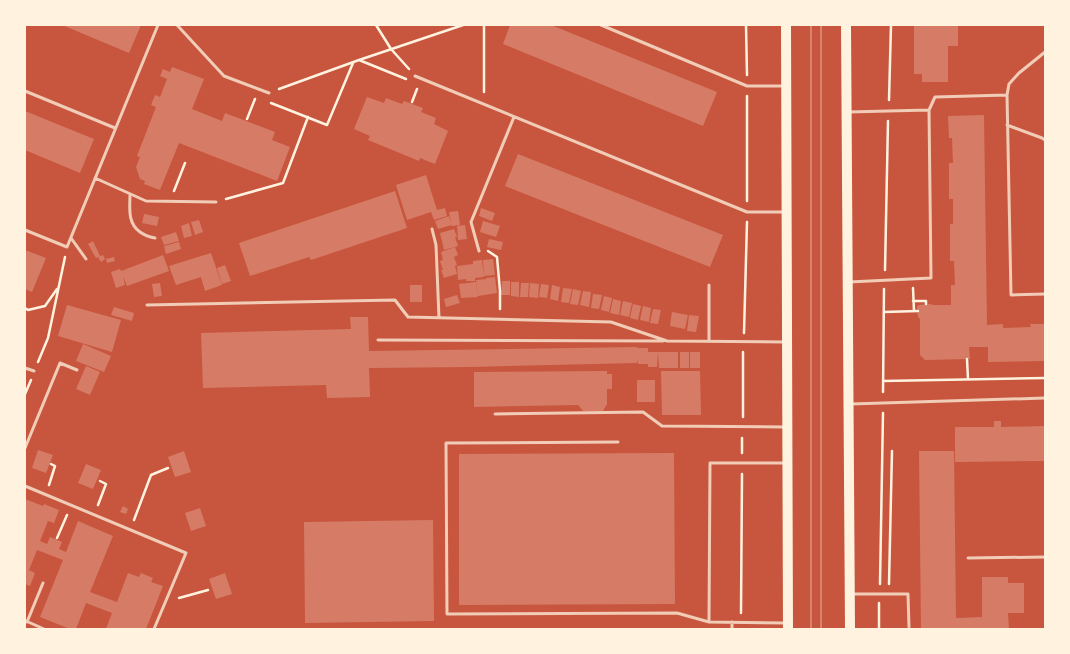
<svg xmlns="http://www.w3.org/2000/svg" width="1070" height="654" font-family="Helvetica,sans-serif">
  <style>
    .building { fill: #d67c66 }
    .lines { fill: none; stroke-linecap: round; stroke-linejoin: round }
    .path { stroke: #fff3e0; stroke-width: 2.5 }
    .service { stroke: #f1ccb7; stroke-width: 3 }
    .primary { stroke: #fff3e0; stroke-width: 10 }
    .tram { stroke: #e9b49f; stroke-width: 1 }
  </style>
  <rect width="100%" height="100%" fill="#c8553d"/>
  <path class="building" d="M62 25H141L129 53Z
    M510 25H551L717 92 703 126 503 44Z
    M914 25H958V46H948V82H922V74H914Z
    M172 67 204 79 192 109 222 121 225 113 275 132 272 140 290 147 277 181 179 143 160 190 144 184 145 181 140 179 136 167 140 157 137 156 156 107 151 105 155 95 160 97 167 79 160 76 163 69 170 72Z
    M367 97 384 103 386 98 402 104 404 101 423 108 421 112 436 118 434 124 448 131 435 164 420 158 419 161 368 140 370 136 354 129Z
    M25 111 94 139 80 173 25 150Z
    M984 115 987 325 1003 324V328L1031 327 1030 324H1045V361L988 362V347H969L970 359 925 360 920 355V319L918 317 917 307 919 305 930 304 933 305H951V285H955L954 261H950V224H953V199H949V163H953L952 138H949L948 116Z
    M518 154 723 235 710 267 505 186Z
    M426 175 437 210 445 208 447 216 434 220 431 212 407 220 396 185Z
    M395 191 407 228 311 260 309 257 250 276 239 243Z
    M481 208 495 213 492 221 479 216Z
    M458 211 460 225 452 226 449 212Z
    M144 214 159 217 157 226 142 223Z
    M449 216 452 225 438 229 435 221Z
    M199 220 203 232 195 235 191 222Z
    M483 221 500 226 496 237 480 232Z
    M189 223 192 236 184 238 181 226Z
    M465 225 467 239 458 240 457 226Z
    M454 229 457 237H455L458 246 444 250 440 233Z
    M176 232 179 241 164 245 161 237Z
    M489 239 503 242 501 250 487 247Z
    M93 241 100 256 96 258 88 244Z
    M179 242 181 249 166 254 164 246Z
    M455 247 458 255 454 257 457 265 455 266 457 274 444 278 441 270H443L440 261 443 260 441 252Z
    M25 250 46 258 32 292 25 289Z
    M211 253 222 285 205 291 201 277 176 285 169 266Z
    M103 255 105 259 101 262 98 257Z
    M163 255 169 271 127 286 123 276 125 285 116 288 111 272 120 269 121 271Z
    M114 257 115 261 107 263 106 259Z
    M493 259 495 275 484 276 483 260Z
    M482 260 484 277 475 278V281H466V279L458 280 457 266 473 264V261Z
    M225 265 231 281 222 284 217 268Z
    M495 277 497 293 478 296 476 280 486 279 487 286 486 278Z
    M502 281H510V295H501Z
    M476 282 478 297 461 298 459 284Z
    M511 282H519V297L511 296Z
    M160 283 162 296 154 297 152 284Z
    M521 283H529L528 297H520Z
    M530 283 539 284 538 298 529 297Z
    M541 284 549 285 547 298 539 297Z
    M410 285H422V302H410Z
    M552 285 560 287 558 301 550 299Z
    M563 288 572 289 569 303 561 302Z
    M573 289 581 291 578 305 570 304Z
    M583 291 591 292 589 307 580 305Z
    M593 294 602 295 599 309 591 308Z
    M457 295 460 303 446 307 444 299Z
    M604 296 612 298 609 312 601 310Z
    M613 299 621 301 619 315 610 313Z
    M623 301 632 303 629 317 620 315Z
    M633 304 641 306 638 320 630 318Z
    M67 305 121 320 112 352 58 336Z
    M643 306 651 308 649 322 640 320Z
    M114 307 134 313 132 321 111 315Z
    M653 309 661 310 658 324 650 323Z
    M672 312 688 315 685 329 670 326Z
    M689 315 699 316 696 332 687 331Z
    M350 317H368L369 351 637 347V348H648V352H658L657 367H648V364H638L637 359V363L471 367 369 368 370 397 327 398 326 385 203 388 201 333 351 329Z
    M83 344 111 356 104 372 76 361Z
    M658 352H678V368H659Z
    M680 352H689V368H680Z
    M690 352H700V368H690Z
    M86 366 100 372 90 395 76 389Z
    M607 371V374H612V389H607V404L603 411H583L578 405 474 407V372Z
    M661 371H700L701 415H662Z
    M637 380H655V402H637Z
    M994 421H1001V427L1045 426V461L955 462V427H994Z
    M38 450 53 455 46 473 32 468Z
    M184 451 191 472 175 477 168 457Z
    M919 451H954L956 618 982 617V577H1008V583H1024V613H1008L1009 629H921Z
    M674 453 675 604 459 605V454Z
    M86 464 101 470 93 489 78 483Z
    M25 499 43 506 44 504 59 510 54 523 48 521 40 541 47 544 50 537 62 542 59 549 66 552 78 521 113 536 90 592 117 602 128 573 139 577 141 573 153 578 151 582 163 586 146 629H106L112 613 86 603 76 629H70L40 617 63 560 37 550 29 570 35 573 30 586 25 584Z
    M123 506 128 509 126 514 120 512Z
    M200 508 206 526 191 531 185 513Z
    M433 520 434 621 305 623 304 522Z
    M225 573 232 594 216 599 209 579Z"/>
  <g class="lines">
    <path class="path" d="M376 25 391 49 409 69
      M746 25 747 75
      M359 60 406 79
      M279 89 359 60 463 25
      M484 92V25
      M889 100 891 25
      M412 102 417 89
      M271 103 327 125 353 63
      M247 119 255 99
      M174 191 185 163
      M226 199 283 183 308 117
      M747 201V96
      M488 251 497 257 500 291V309
      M885 270 888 121
      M913 288 914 311
      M913 301H926V304
      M25 308 28 310 45 306 57 289
      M884 312 918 311
      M744 333 747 222
      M967 359 968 379
      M38 362 48 338 65 257
      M883 381 1045 378
      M883 392 884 289
      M25 394 31 380
      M743 417V352
      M742 453V438
      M49 485 55 466 51 464
      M98 505 106 484 100 481
      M134 520 151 475 168 468
      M57 538 67 515
      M880 584 883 413
      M889 584 892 451
      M179 598 208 590
      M741 613 742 474
      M879 629V603"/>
    <path class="service" d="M177 25 224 76 269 93
      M601 25 747 86H785
      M415 76 747 212H784
      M25 91 115 128
      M1007 95 1011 295 1045 294
      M848 112 929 110 935 97 1007 95 1009 84 1019 73 1045 52
      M1007 125 1042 138 1045 140
      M95 178 146 201 216 202
      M130 194C130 207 127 223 140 232 144 235 150 237 155 238
      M432 229 436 245 439 318
      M25 230 67 247 158 25
      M71 238 86 259
      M479 251 471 222 514 117
      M849 282 931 278 929 110
      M147 305 395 300 408 317 611 322 667 341 785 342
      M378 340 663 341
      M709 341V285
      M25 368 34 371
      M851 404 1045 398
      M495 414 643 412 662 426 785 427
      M618 442 446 443 447 614 677 613 709 622 786 623
      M25 448 60 363 77 370
      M25 486 186 553 154 629
      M968 558 1045 557
      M851 594H908L909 627
      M26 621 44 629
      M27 622 43 583
      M709 622 710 463H785
      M732 629V622"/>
    <path class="primary" d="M786 25 788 629
      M846 25 850 629"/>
    <path class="tram" d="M811 629V25
      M821 629V25"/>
  </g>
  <rect width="1070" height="654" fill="none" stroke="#fff3e0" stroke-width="52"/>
</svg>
